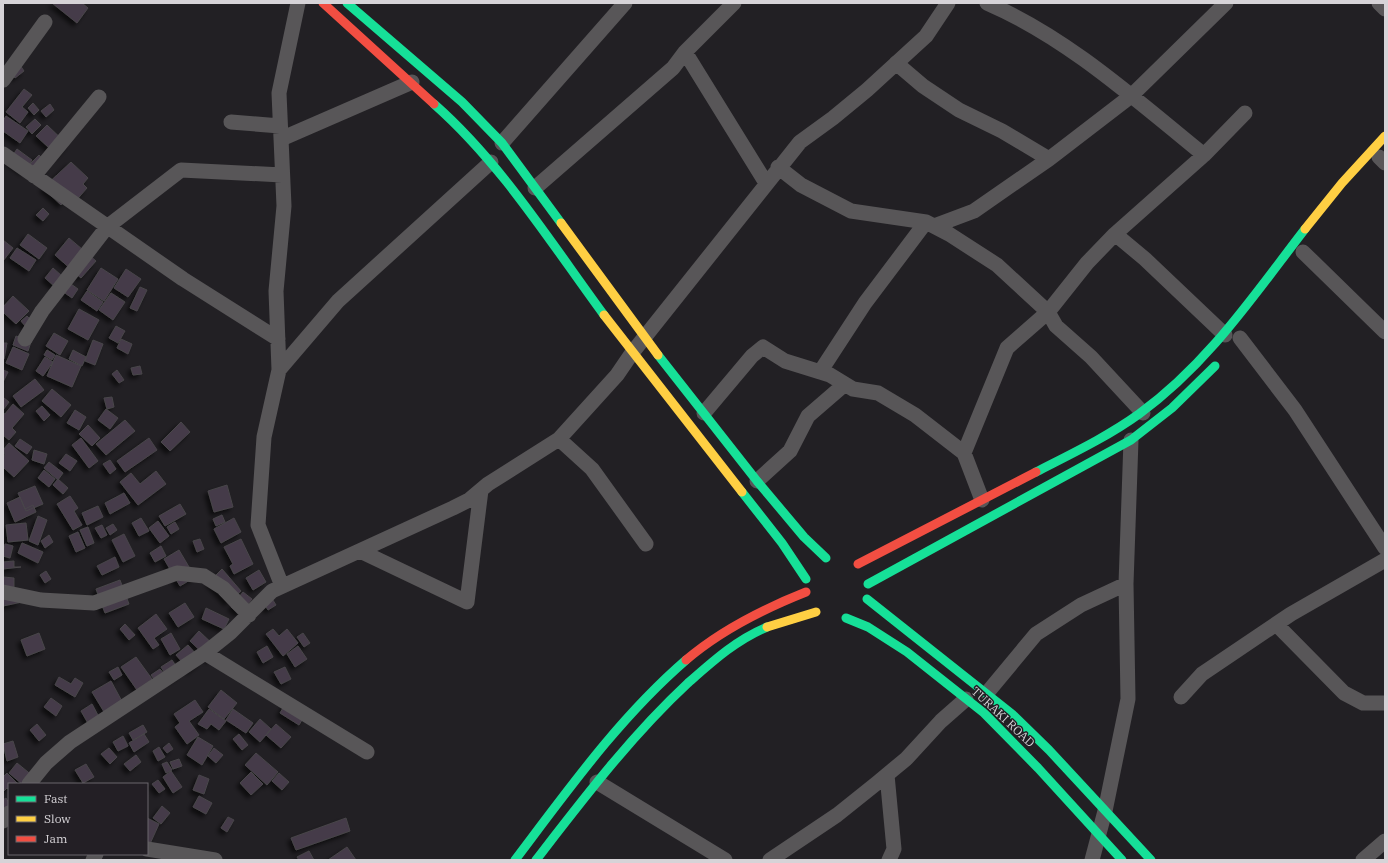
<svg xmlns="http://www.w3.org/2000/svg" width="1388" height="863" font-family="'IBM Plex Serif',serif">
  <style>
    .building { fill: #443a48; stroke: #484649; filter: url(#shadow) }
    .lines { fill: none; stroke-linecap: round; stroke-linejoin: round }
    .street { stroke: #585658; stroke-width: 15 }
    .fast { stroke: #16e098; stroke-width: 9 }
    .slow { stroke: #ffcf43; stroke-width: 9 }
    .jam { stroke: #f24e42; stroke-width: 9 }
    .labels { text-anchor: middle; stroke-width: 3; stroke-linejoin: round; paint-order: stroke }
    .street-label { font-size: 12px; fill: #d6d3d7; stroke: #231f25 }
  </style>
  <defs>
    <filter id="shadow"><feDropShadow dx="-3.5" dy="3.5" stdDeviation="2" flood-color="#0009"/></filter>
  </defs>
  <rect width="100%" height="100%" fill="#222024"/>
  <path class="building" d="M52 3H82L88 8 77 23Z
    M18 62 24 71 15 78 8 69Z
    M24 89 32 95 22 107 28 112 20 123 6 112Z
    M33 103 39 110 34 115 28 108Z
    M50 104 54 110 46 117 41 111Z
    M6 116 28 131 20 143 3 131V121Z
    M35 119 41 125 32 134 26 127Z
    M47 125 68 145 58 156 36 136Z
    M17 149 32 160 24 172 9 161Z
    M39 155 50 166 41 175 30 164Z
    M71 162 88 178 83 184 87 188 73 204 67 198 61 205 43 188Z
    M43 208 49 214 43 221 36 215Z
    M28 234 47 248 39 259 20 245Z
    M69 238 96 261 81 278 55 255Z
    M3 240 13 248 3 261Z
    M17 248 36 260 29 271 10 258Z
    M53 268 71 284 62 293 45 278Z
    M101 268 118 279 104 301 87 290Z
    M126 269 141 279 128 297 114 288Z
    M71 284 78 289 72 298 65 293Z
    M140 287 147 290 137 311 130 308Z
    M87 291 103 302 97 311 81 300Z
    M111 293 125 302 113 320 99 310Z
    M13 296 29 311 16 324 3 312V307Z
    M79 309 99 320 88 340 68 329Z
    M27 316 37 326 30 332 21 321Z
    M116 326 125 331 118 343 109 338Z
    M54 333 68 341 60 355 46 346Z
    M16 336 31 342 28 351 13 345Z
    M121 339 132 344 128 354 117 348Z
    M93 340 103 344 95 365 85 361Z
    M3 343H7L4 359 3 358Z
    M13 347 29 354 22 370 6 363Z
    M47 350 55 355 52 360 44 355Z
    M73 350 86 357 82 366 69 359Z
    M56 355 81 366 72 387 47 376Z
    M45 357 53 362 43 376 36 371Z
    M140 366 142 374 133 375 131 368Z
    M3 370 8 372 3 382Z
    M117 370 124 380 119 383 112 374Z
    M35 379 44 390 21 407 13 396Z
    M52 389 71 405 61 417 42 401Z
    M112 397 114 407 107 409 104 398Z
    M4 398 9 402 3 410V399Z
    M13 404 24 414 12 428 16 432 9 440 3 435V413L5 414Z
    M42 406 50 415 44 421 36 411Z
    M106 409 118 418 110 429 98 420Z
    M75 410 86 417 79 430 67 423Z
    M125 420 135 431 106 455 96 444Z
    M181 422 190 432 170 451 161 442Z
    M88 425 100 438 92 446 79 434Z
    M81 438 98 461 89 468 72 445Z
    M149 438 157 450 125 472 117 461Z
    M20 439 32 447 27 454 15 446Z
    M9 443 29 461 14 477 3 467V458L5 455 3 450Z
    M34 450 47 454 44 464 32 460Z
    M66 454 77 461 70 471 59 463Z
    M110 460 116 469 110 474 103 464Z
    M49 462 63 473 58 480 44 468Z
    M44 470 55 479 49 487 38 478Z
    M156 471 166 484 138 505 120 482 131 473 140 484Z
    M58 479 68 488 63 494 53 485Z
    M227 485 233 507 214 512 208 491Z
    M35 486 43 504 26 511 18 493Z
    M124 493 130 503 110 514 105 503Z
    M70 496 78 508 74 511 82 525 73 530 57 504Z
    M20 497 25 509 33 505 36 512 15 522 7 503Z
    M180 504 186 514 165 526 159 516Z
    M98 506 103 517 87 525 82 513Z
    M222 515 225 522 216 526 213 519Z
    M38 516 47 520 38 545 29 541Z
    M141 518 149 531 139 536 132 523Z
    M234 518 241 532 221 543 214 529Z
    M158 521 169 536 160 543 149 528Z
    M175 522 179 529 171 534 167 527Z
    M26 523 28 540 8 542 6 525Z
    M113 524 117 530 110 535 106 528Z
    M102 525 107 535 101 538 95 528Z
    M88 527 94 543 87 546 80 530Z
    M78 532 85 548 76 552 69 536Z
    M124 534 135 556 123 562 112 540Z
    M49 535 53 542 45 548 41 541Z
    M200 539 204 549 197 552 193 541Z
    M241 539 253 564 234 574 230 566 233 564 224 547Z
    M22 543 43 552 38 563 18 553Z
    M5 544 13 546 10 558 3 556Z
    M161 546 166 556 155 562 150 553Z
    M179 550 195 577 180 586 164 559Z
    M115 557 119 567 102 575 97 566Z
    M14 561V567H21L3 569V562Z
    M222 569 241 591 228 603 209 582Z
    M259 570 266 582 253 590 246 578Z
    M46 571 51 579 45 583 40 575Z
    M3 577 14 578V588L3 587Z
    M120 580 129 604 105 613 96 589Z
    M3 592 22 602 3 606Z
    M243 592 252 599 240 614 231 607Z
    M268 592 276 605 268 610 260 597Z
    M185 603 194 617 178 627 169 613Z
    M206 608 229 619 224 629 202 619Z
    M156 614 167 629 154 638 159 645 153 649 138 628Z
    M125 624 135 635 129 640 120 629Z
    M273 629 279 636 287 629 298 643 283 656 266 634Z
    M199 631 219 650 210 660 190 641Z
    M39 633 45 649 27 656 21 640Z
    M171 633 180 649 170 655 161 639Z
    M303 633 310 643 304 647 297 637Z
    M188 645 202 661 190 671 176 655Z
    M267 646 273 657 263 663 257 652Z
    M298 646 307 659 295 667 287 654Z
    M136 657 152 679 137 690 121 667Z
    M172 660 181 674 170 681 161 667Z
    M118 667 122 675 114 680 109 672Z
    M285 667 291 679 281 684 274 672Z
    M160 669 166 676 157 683 151 675Z
    M59 677 71 684 75 678 83 683 75 697 55 685Z
    M111 681 124 705 106 715 92 692Z
    M221 690 237 703 224 719 208 707Z
    M51 698 62 706 56 716 44 707Z
    M195 700 203 712 189 721 199 735 187 744 175 727 180 723 174 714Z
    M286 703 305 715 299 725 280 713Z
    M92 704 100 719 89 725 81 711Z
    M209 709 226 721 219 730 211 724 207 729 198 724Z
    M233 709 253 723 246 733 226 720Z
    M260 719 271 729 260 742 249 732Z
    M37 724 46 735 39 741 30 730Z
    M276 724 291 737 281 748 266 735Z
    M143 725 147 732 133 740 129 733Z
    M144 734 149 742 134 752 129 743Z
    M239 734 248 745 242 750 233 739Z
    M123 736 128 746 118 751 113 742Z
    M198 737 213 746 202 765 187 755Z
    M13 741 18 757 7 761 3 744Z
    M169 743 173 749 167 753 163 748Z
    M159 747 165 757 158 761 153 751Z
    M109 748 117 757 110 764 101 754Z
    M214 748 223 755 216 763 208 756Z
    M256 753 278 772 267 785 245 765Z
    M136 755 141 762 130 771 124 764Z
    M179 759 182 766 173 769 170 762Z
    M167 762 172 770 166 773 162 764Z
    M17 763 39 781 22 784 9 773Z
    M86 764 94 777 83 783 75 770Z
    M171 771 182 787 173 793 163 777Z
    M251 772 263 784 251 795 240 783Z
    M7 773 18 784H9V790L7 788 3 792V777Z
    M279 773 289 782 282 790 272 781Z
    M199 775 209 779 204 794 193 790Z
    M158 780 165 789 159 793 152 784Z
    M199 796 212 803 206 814 193 807Z
    M6 798 9 803V809L3 813V800Z
    M162 806 170 813 161 824 153 818Z
    M228 817 234 820 227 832 221 828Z
    M147 818 159 824 149 846 147 845Z
    M346 818 350 831 296 850 291 838Z
    M347 847 356 860H328Z
    M309 851 314 860H299L297 857Z"/>
  <g class="lines">
    <path class="street" d="M987 3C1068 38 1136 100 1204 155
      M1379 3 1385 9
      M685 52 766 183
      M896 63 923 86 959 110 1002 131 1049 159
      M3 80 45 22
      M231 122 280 126
      M281 139 412 82
      M502 143 625 3
      M3 154 183 279 278 339
      M1379 157 1385 163
      M778 167 801 185 851 211 926 222 949 234 997 265 1048 312 1056 326 1091 357 1143 413
      M34 176 99 97
      M535 188 673 68 685 52 734 3
      M934 226 974 211 1049 159 1131 96 1226 3
      M1115 234 1145 259 1225 335
      M1303 252 1385 332
      M1240 338 1295 410 1385 548
      M25 339 42 311 107 227 181 170 282 175
      M279 370 338 301 491 162
      M820 372 865 303 926 222
      M704 413 752 356 763 347 785 361 830 375 853 389 878 393 915 415 964 453
      M559 439 592 469 646 544
      M757 481 790 451 808 416 845 384
      M982 500 964 453 1007 348 1048 312 1087 263 1115 234 1204 155 1245 113
      M360 551 467 602 481 490
      M282 586 258 525 264 437 279 370 276 291 284 206 279 93 298 3
      M3 592 41 600 94 603 177 573 204 576 223 588 249 615
      M1276 624 1344 693 1363 703H1385
      M205 653 367 752
      M987 693 1036 634 1081 605 1126 584
      M1181 697 1202 674 1291 614 1385 560
      M887 775 894 849 889 860
      M597 782 725 860
      M29 784 46 763 70 742 205 653 230 633 272 591 453 508 469 500 488 484 559 439 617 375 632 353 800 142 833 118 867 90 926 36 948 3
      M3 821 9 813
      M147 849 215 860
      M93 860 96 854
      M770 860 837 815 877 783 906 759 941 721 966 699
      M1092 860 1105 811 1128 699 1126 584 1131 440
      M1363 860 1385 841"/>
    <path class="fast" d="M347 3 462 102 502 143 561 223
      M434 104C501 163 551 243 604 315
      M658 355 757 481 804 537 826 558
      M1036 472C1071 454 1107 437 1139 414 1208 364 1254 295 1305 229
      M742 492 782 543 806 579
      M868 584 1131 440 1172 408 1215 366
      M867 599 1012 714 1049 750 1151 860
      M846 618 868 627 907 652 984 713 1038 768 1122 860
      M515 860C568 790 619 718 686 660
      M536 860C584 798 631 736 688 683 713 661 736 640 767 627"/>
    <path class="slow" d="M561 223 658 355
      M1305 229 1342 183 1385 136
      M604 315 742 492
      M767 627 816 612"/>
    <path class="jam" d="M323 3 434 104
      M858 564 1036 472
      M686 660C721 630 763 609 806 592"/>
  </g>
  <g class="labels">
    <g class="street-label">
      <text transform="translate(1003 717) rotate(43)" y="4">TURAKI ROAD</text>
    </g>
  </g>
  <rect width="1388" height="863" fill="none" stroke="#d6d3d7" stroke-width="8"/>
  <rect x="8" y="783" width="140" height="72" fill="#231f25" stroke="#6b676c"/>
  <rect x="16" y="796" width="20" height="6" fill="#16e098" stroke="#6b676c"/>
  <text x="44" y="803" font-size="12" fill="#d6d3d7">Fast</text>
  <rect x="16" y="816" width="20" height="6" fill="#ffcf43" stroke="#6b676c"/>
  <text x="44" y="823" font-size="12" fill="#d6d3d7">Slow</text>
  <rect x="16" y="836" width="20" height="6" fill="#f24e42" stroke="#6b676c"/>
  <text x="44" y="843" font-size="12" fill="#d6d3d7">Jam</text>
</svg>
